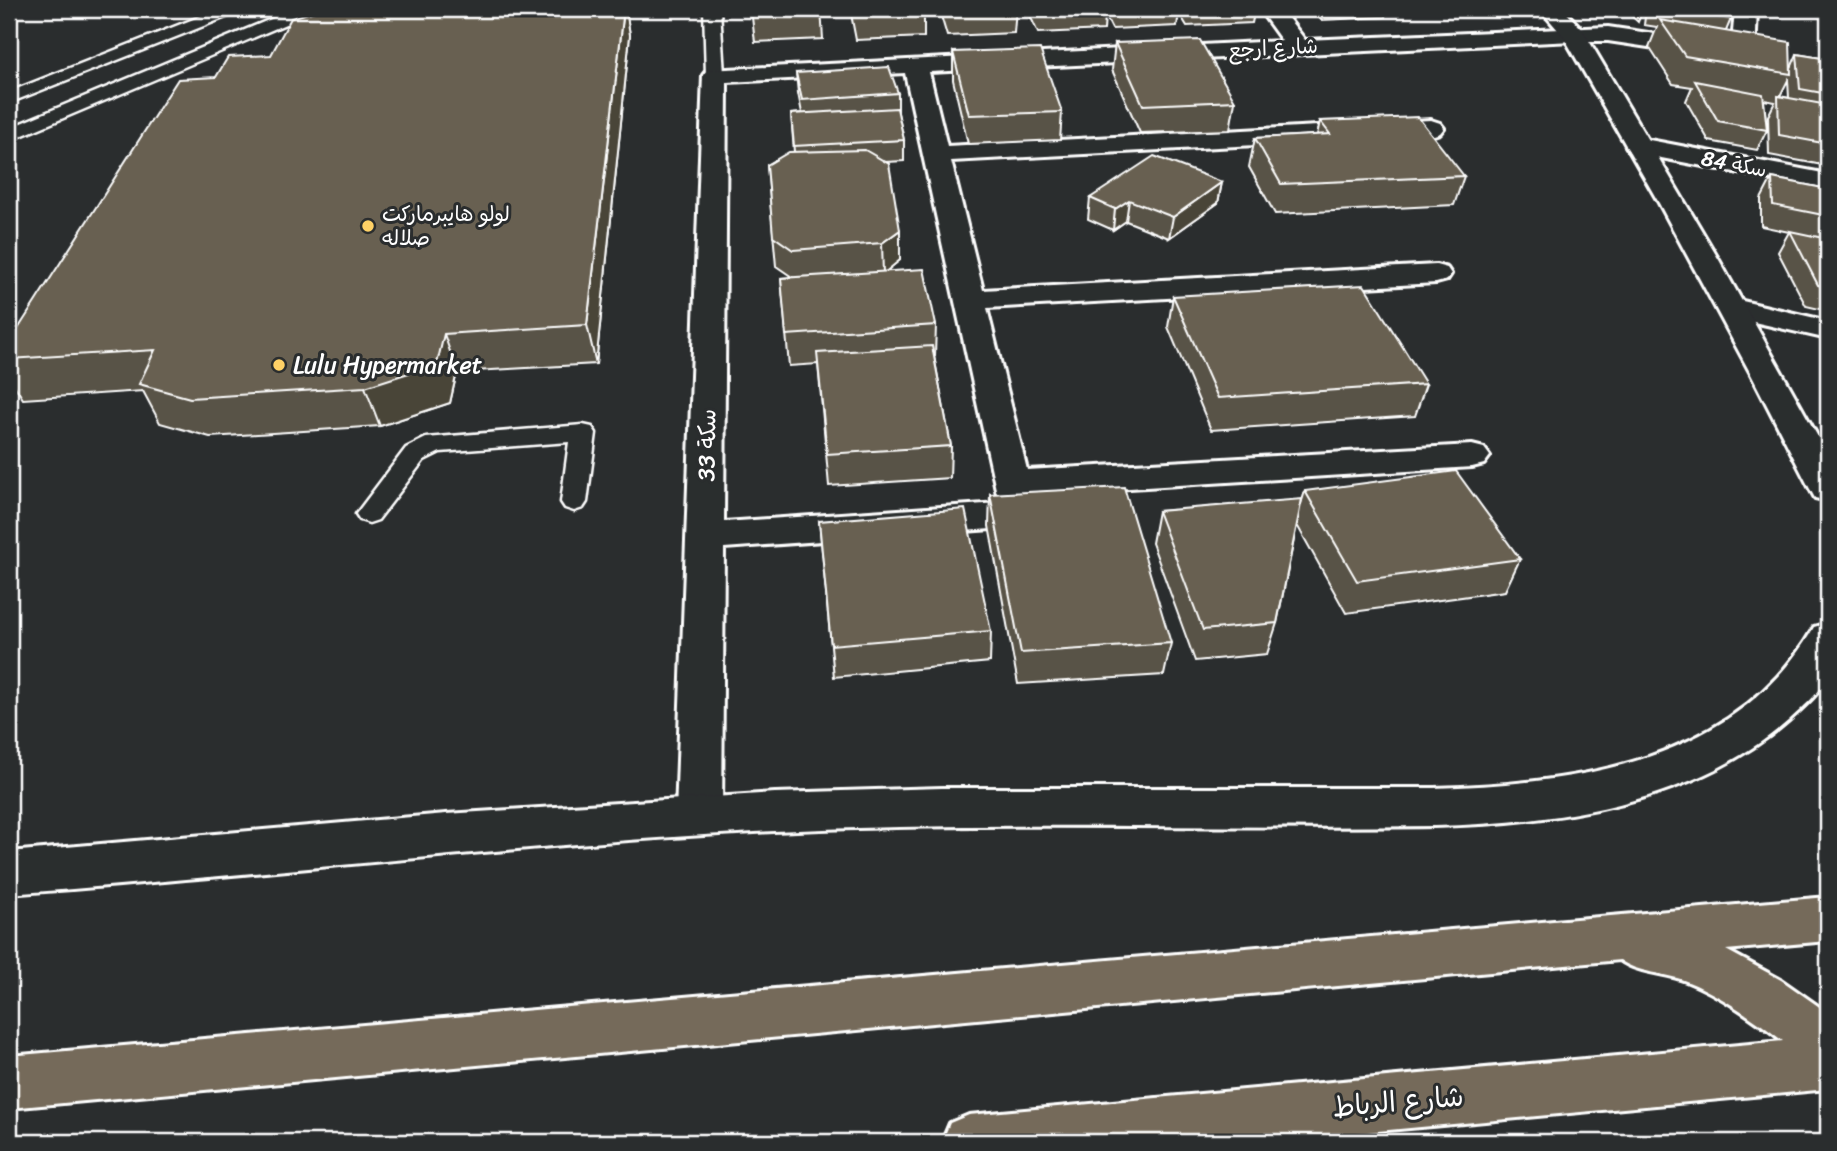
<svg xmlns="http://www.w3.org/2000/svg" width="1837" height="1151" font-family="Sriracha,'Playpen Sans Arabic',sans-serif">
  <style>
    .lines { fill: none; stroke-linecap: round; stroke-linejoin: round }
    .service-casing { stroke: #fff; stroke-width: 5 }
    .minor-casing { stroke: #fff; stroke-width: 6 }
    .tertiary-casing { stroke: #fff; stroke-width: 6 }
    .trunk-casing { stroke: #fff; stroke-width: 6 }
    .service { fill: #2a2d2e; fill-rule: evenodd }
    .minor { fill: #2a2d2e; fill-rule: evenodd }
    .tertiary { fill: #2a2d2e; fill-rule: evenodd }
    .trunk { fill: #746a5a; fill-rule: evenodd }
    .wall { fill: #595346; stroke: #fff; stroke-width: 2; fill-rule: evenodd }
    .shaded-wall { fill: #494439; stroke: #fff; stroke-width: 2 }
    .building { fill: #686151; stroke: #fff; stroke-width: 2 }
    .poi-dot { fill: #ffd166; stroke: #2a2d2e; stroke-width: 2.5 }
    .labels { text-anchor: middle; stroke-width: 6; stroke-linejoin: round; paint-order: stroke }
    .far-street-label { font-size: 21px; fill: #fff; stroke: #2a2d2e }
    .far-poi-label { font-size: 21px; fill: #fff; stroke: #2a2d2e; text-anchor: start }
    .poi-label { font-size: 24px; fill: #fff; stroke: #2a2d2e; text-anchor: start }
    .street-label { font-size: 24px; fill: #fff; stroke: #2a2d2e }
    .near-street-label { font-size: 28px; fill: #fff; stroke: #2a2d2e }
  </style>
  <rect width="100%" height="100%" fill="#2a2d2e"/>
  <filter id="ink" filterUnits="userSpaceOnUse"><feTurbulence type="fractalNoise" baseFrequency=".0143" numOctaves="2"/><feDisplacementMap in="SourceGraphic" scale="14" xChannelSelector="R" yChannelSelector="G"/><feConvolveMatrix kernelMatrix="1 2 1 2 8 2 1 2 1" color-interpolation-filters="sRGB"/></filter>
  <g filter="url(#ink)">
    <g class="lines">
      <defs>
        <path id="service" d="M219 9H241L239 12 9 103V92Z
          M295 9H316L314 12 9 141V128Z
          M704 9H720L724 75 715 80 706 75Z
          M583 425 592 427 596 433 587 502 583 508 574 511 565 508 561 502 569 442 440 452 424 460 378 520 369 523 360 520 356 514 406 448 426 438Z"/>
        <path id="minor" d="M1259 9H1281L1305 40 1608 27 1702 41 1710 43 1714 48 1710 53 1702 55 1608 41H1574L929 72 947 146 1431 120 1440 123 1444 128 1440 133 1431 136 951 161 983 290 1436 265 1447 268 1451 274 1447 280 1436 283 987 308 1027 470 1472 445 1484 448 1490 456 1484 464 1472 467 1033 494 1038 514 1033 523 1020 527 724 548 722 815 715 829 699 834 683 829 676 815 703 75 707 70 1282 41ZM905 73 999 503 724 522 727 82Z
          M1735 9H1757L1755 55 1751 60H1735L1731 55Z
          M1639 138 1828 174V190L1630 152 1626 146 1630 140Z
          M1734 299 1828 321V339L1723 315 1719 308 1723 301Z"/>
        <path id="tertiary" d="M1540 9H1563L1582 29 1719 260 1828 455V501L1815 498 1810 489 1751 374 1659 203 1564 37Z
          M1828 623C1829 638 1832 662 1828 676 1824 689 1800 710 1789 720 1693 804 1557 823 1434 826 1214 829 993 821 774 831 518 844 264 875 9 894V852L446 814 775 793 942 788H1434C1576 784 1736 763 1814 627Z"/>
        <path id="trunk" d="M1828 897V941L1726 950 1781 980 1828 1013V1089L1259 1142H942L950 1123 969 1115 1783 1041C1753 1018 1721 995 1686 981 1666 973 1637 973 1620 960L9 1108V1056Z"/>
      </defs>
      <use href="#service" class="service-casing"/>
      <use href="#minor" class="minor-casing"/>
      <use href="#tertiary" class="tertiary-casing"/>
      <use href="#trunk" class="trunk-casing"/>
      <use href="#service" class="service"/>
      <use href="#minor" class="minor"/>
      <use href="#tertiary" class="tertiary"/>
      <use href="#trunk" class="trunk"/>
    </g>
    <path class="wall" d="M460 9H626L630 35 596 364 457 372 450 403 380 426 210 437 160 423 143 391 23 399 9 377V343L216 77Z
      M751 9H821L823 39 755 42Z
      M850 9H924V37L856 40Z
      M939 9H1016L1014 33 947 36Z
      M1027 9H1255L1252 23 1187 26 1179 13 1177 26 1112 29 1105 15 1104 30 1038 33Z
      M1312 9H1387L1385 17 1321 20Z
      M1624 9H1643L1638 22Z
      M1646 9H1732L1731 19 1726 31 1791 68 1797 54 1828 59V166L1769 155 1768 116 1775 102 1764 100 1767 130 1757 150 1709 141 1686 101 1692 87 1673 84 1649 47 1657 27 1644 25ZM1788 80 1789 98 1780 96Z
      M1787 9H1828V15Z
      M1115 43 1235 101 1230 130 1140 133 1112 70Z
      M953 52 1062 112 1060 140 968 144 953 80Z
      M796 73 898 93V113L904 140V161L886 162 900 260 886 271 936 325 935 356H934L951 446 950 478 829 486 818 364 789 366 781 278 792 277 776 266 767 165 794 152 791 114 802 113 798 93Z
      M1320 121 1464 176 1454 205 1275 214 1249 167 1255 138 1317 135Z
      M1772 178 1828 189V311L1806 306 1778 252 1789 232 1761 226V199Z
      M1222 182 1218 203 1169 238 1126 221 1113 230 1088 219 1090 198Z
      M1173 296 1426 384 1415 416 1211 430 1168 327Z
      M1305 491 1520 559 1505 591 1346 613 1297 525 1277 623 1267 654 1195 661 1152 543 1158 511 1301 504Z
      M990 494 1171 643 1164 675 1018 684 989 526Z
      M819 521 991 631 990 662 834 677Z"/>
    <path class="shaded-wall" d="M624 9H626L630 35 596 364 587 325Z
      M1222 182 1218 203 1169 238 1173 217Z
      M1129 200 1126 221 1113 230 1115 209Z
      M900 230V260L883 274 882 243Z
      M444 334 457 372 450 403 380 426 365 387Z"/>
    <path class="building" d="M322 9H624L587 325 444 334 437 364 365 387 190 398 139 384 155 350 9 359V343L178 79 216 77 228 57 271 55 291 18Z
      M1665 9H1732L1731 19Z
      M1660 20 1790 42 1791 74 1685 56Z
      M1200 40 1235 101 1143 105 1115 43Z
      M1040 49 1062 112 969 115 953 52Z
      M1797 54 1828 59V94L1800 89Z
      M889 67 898 93 802 100 796 73Z
      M1695 81 1763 94 1767 130 1718 121Z
      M1778 96 1828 105V144L1779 135Z
      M897 108 904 140 794 146 791 114Z
      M1418 117 1464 176 1281 184 1255 138 1330 134 1320 121Z
      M865 150 889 164 900 230 882 243 793 250 773 236 767 165 789 152Z
      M1154 156 1222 182 1173 217 1129 200 1115 209 1090 198Z
      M1772 178 1828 189V216L1773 205Z
      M1790 231 1828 239V287L1818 285Z
      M924 269 936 325 786 335 781 278Z
      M1364 285 1426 384 1218 398 1173 296Z
      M932 346 951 446 827 454 817 353Z
      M1456 471 1520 559 1357 581 1305 491Z
      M1124 487 1171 643 1021 653 990 494Z
      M1302 499 1277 623 1203 630 1158 511Z
      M965 509 991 631 831 645 819 521Z"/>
  </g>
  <g class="poi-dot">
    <circle cx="368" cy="226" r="7"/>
    <circle cx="279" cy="365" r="7"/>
  </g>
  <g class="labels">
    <g class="far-street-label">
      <text transform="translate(1273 48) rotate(-3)" y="7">شارع ارجع</text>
      <text transform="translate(1734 164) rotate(11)" y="7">سكة 84</text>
    </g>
    <g class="far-poi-label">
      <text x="382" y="221">لولو هايبرماركت<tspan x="382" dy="24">صلاله</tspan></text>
    </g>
    <g class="poi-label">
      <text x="293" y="373">Lulu Hypermarket</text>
    </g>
    <g class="street-label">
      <text transform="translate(707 445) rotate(-89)" y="8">سكة 33</text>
    </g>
    <g class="near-street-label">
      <text transform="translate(1398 1101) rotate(-5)" y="10">شارع الرباط</text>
    </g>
  </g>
  <rect width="1837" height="1151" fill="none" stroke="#2a2d2e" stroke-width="35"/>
  <rect x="18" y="18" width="1802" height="1116" fill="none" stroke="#fff" stroke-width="2.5" filter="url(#ink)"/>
</svg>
